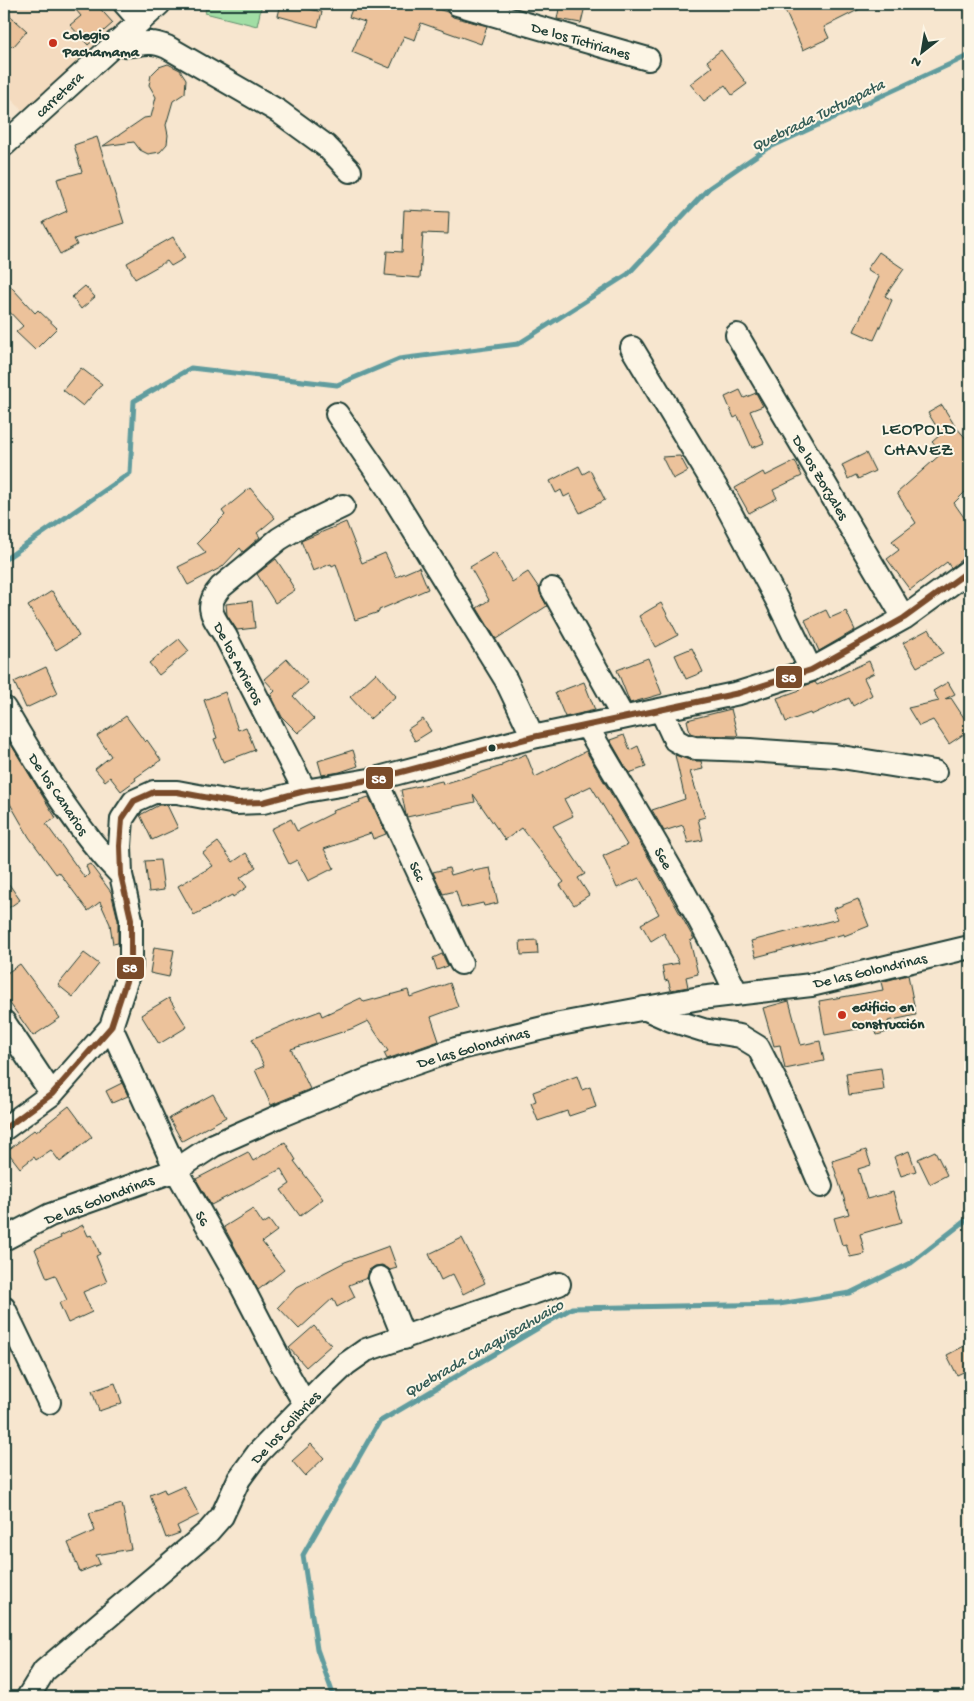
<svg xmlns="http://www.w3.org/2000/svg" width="974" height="1701" font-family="'Gochi Hand',sans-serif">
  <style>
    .built { fill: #f4dbbf }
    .green { fill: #a1dea5; stroke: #608e6c }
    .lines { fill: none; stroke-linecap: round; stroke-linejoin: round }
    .stream { stroke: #609c9e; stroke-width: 5 }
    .building { fill: #ecc29b; stroke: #1f3d34 }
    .minor-casing { stroke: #1f3d34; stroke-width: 26 }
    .minor { stroke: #fcf5e5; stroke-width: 22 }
    .bus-1-casing { stroke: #fcf5e5; stroke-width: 10 }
    .bus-1 { stroke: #7a4b2a; stroke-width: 6 }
    .poi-dot { fill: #c8321e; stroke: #fcf5e5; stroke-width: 2 }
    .bus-dot { fill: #1f3d34; stroke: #fcf5e5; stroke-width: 2 }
    .labels { text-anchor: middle; stroke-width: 4; stroke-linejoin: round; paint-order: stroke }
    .poi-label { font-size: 15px; font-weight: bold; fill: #1f3d34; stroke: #fcf5e5; text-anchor: start }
    .street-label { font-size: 15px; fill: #1f3d34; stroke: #fcf5e5 }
    .water-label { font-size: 16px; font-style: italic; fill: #355d57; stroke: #fcf5e5 }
    .quarter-label { font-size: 18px; letter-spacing: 1px; fill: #1f3d34; stroke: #fcf5e5 }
    .line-badge { stroke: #fcf5e5; stroke-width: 2 }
    .badge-label { font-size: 14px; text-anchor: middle; font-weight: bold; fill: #fff }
  </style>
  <rect width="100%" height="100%" fill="#f7e6cf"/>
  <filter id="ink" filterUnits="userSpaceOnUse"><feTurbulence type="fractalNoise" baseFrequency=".02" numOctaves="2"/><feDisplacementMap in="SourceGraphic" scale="10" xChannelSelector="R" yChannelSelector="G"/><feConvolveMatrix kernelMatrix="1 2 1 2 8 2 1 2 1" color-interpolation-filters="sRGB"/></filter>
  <g filter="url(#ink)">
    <path class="built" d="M4 4H128L121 9 123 19 88 60 26 114 4 92Z"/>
    <path class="green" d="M207 4H262L257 26 205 13Z"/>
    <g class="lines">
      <path class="stream" d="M4 560 130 473 134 401 191 368 337 385 399 359 518 344 628 274 709 188 766 149 970 55
        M334 1697 317 1649 303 1555 379 1422 572 1308 779 1304 850 1293 911 1263 970 1217"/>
    </g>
    <path class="building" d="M71 4H96L113 23 88 45 70 25 81 16Z
      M281 4H288L322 12 318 27 278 16Z
      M354 4H422L447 12 453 17 487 26 481 44 421 23 415 40 404 36 390 68 352 52 365 22 349 17Z
      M560 4 585 6 581 23 557 19Z
      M782 4H870L824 27 829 38 803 50Z
      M4 10 27 31 13 47 4 38Z
      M721 50 747 84 732 95 725 85 704 101 690 84 712 67 707 61Z
      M168 64 180 70 186 79 185 93 173 101 166 125 168 135 167 144 160 152 148 154 140 150 134 142 103 146 144 118 151 117 156 97 149 85 151 75 159 67Z
      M97 137 124 223 74 239 77 245 60 254 43 222 67 211 57 179 82 172 74 145Z
      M404 210 449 212 448 234 423 233 420 278 385 275 387 251 402 252Z
      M173 237 185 258 171 266 167 261 135 279 127 263Z
      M879 252 904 269 885 296 892 300 874 340 854 331 879 277 867 269Z
      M4 279 35 313 38 310 57 328 35 350 16 332 23 326 4 306Z
      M85 286 95 297 81 309 72 297Z
      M81 368 102 384 83 406 63 390Z
      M740 390 744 398 756 393 763 406 750 411 764 443 752 448 738 416 734 418 725 397Z
      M942 405 955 426 970 443V487L954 503 970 526V557L962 559 951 568 947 562 910 590 887 559 899 550 892 541 916 523 897 493 942 453 932 442 941 434 928 413Z
      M866 453 875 471 858 479 856 475 848 479 842 465Z
      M680 456 688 471 673 479 662 457Z
      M795 461 802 476 773 490 777 498 749 513 735 488 763 472 765 476Z
      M579 466 583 474 590 470 605 500 580 513 570 494 564 497 561 490 556 493 550 481Z
      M250 488 275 518 257 533 260 537 243 552 240 548 222 567 188 585 178 567 206 553 197 543 225 515 222 511Z
      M346 522 362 563 385 553 396 577 419 567 428 589 379 610V612L355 620 336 564 332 566 331 564 313 571 301 541Z
      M495 552 512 582 528 572 539 588 541 595 547 606 496 639 477 608 489 600 470 567Z
      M276 559 290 580H289L295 590 275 603 257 574Z
      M52 591 79 636 56 650 28 606Z
      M252 601 255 628 237 630 227 615 226 604Z
      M661 603 678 635 655 647 639 616Z
      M826 610 830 618 846 611 855 630 819 651 805 620Z
      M929 629 943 653 917 667 903 643Z
      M179 639 189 651 159 675 149 663Z
      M692 648 703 672 686 679 675 655Z
      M648 658 662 694 630 703 617 670Z
      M287 659 308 683 293 696 314 719 298 733 282 717 271 695 275 691 264 679Z
      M869 661 874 673 864 678 872 695 853 706 849 698 811 715 810 713 786 722 777 698 800 690 799 688 815 682 817 685Z
      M46 667 58 693 26 708 14 682Z
      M376 673 396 696 370 719 350 697Z
      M584 682 595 710 565 717 555 693Z
      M948 682 955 694 945 699 951 698 970 727V730L949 744 933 720 919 726 908 708 939 701 933 691Z
      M225 692 238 730 246 727 255 750 223 762 214 739 217 738 204 700Z
      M731 709 738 736 697 735 690 733 687 720Z
      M126 716 145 742 147 740 161 760 135 778 136 780 121 791 110 777 105 781 95 769 111 756 97 736Z
      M423 719 431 731 415 741 408 729Z
      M4 733 56 818 46 824 85 878 89 874 86 866 90 864 111 892 118 920V943L113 944 110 924 100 902 88 911 59 872 56 874 29 837 9 802 4 805Z
      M624 735 630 750 638 746 646 767 629 773 610 740Z
      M353 750 358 766 340 772 322 775 318 761Z
      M586 751 653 865 694 939 690 941 698 974 686 977 688 987 671 990 668 980 665 981 662 966 679 963 664 933 651 941 641 924 659 914 639 878 617 888 603 856 627 845 591 786 564 799 573 816 553 826 585 874 578 878 589 895 574 905 560 885 564 882 522 828 505 840 473 794 475 802 407 817 406 815 401 790 442 781 443 784 502 766V764L526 754 535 777Z
      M675 755 692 761H701L703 769 690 772 705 817 698 819 703 840 688 843 683 825 664 831 652 810 685 799Z
      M369 797 386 834 373 839 371 833 324 849 334 868 308 881 297 860 289 864 271 829 291 819 297 831 333 813 332 811 360 802 359 800Z
      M159 805H167L178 828 152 840 140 815Z
      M218 842 233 862 246 853 256 867 240 878 247 887 233 897 232 895 194 915 178 886 213 866 203 853Z
      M160 860 164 890 149 892 145 861Z
      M449 868 451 875 472 869 473 871 490 868 498 903 484 906 483 903 461 908 456 891 443 894 433 872Z
      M4 877 20 900 4 911Z
      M858 899 869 926 844 936V934L756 957 751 941 838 919 833 909Z
      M537 940 538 954 521 955 520 941Z
      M154 947 174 950 169 977 150 973Z
      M84 953 99 964 73 997 58 985Z
      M442 954 448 966 437 970 433 958Z
      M20 964 60 1018 33 1036 4 995V975Z
      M908 975 916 1015 888 1021 891 1031 877 1035 874 1026 825 1035 819 1001 883 990 881 982Z
      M450 983 458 1007 431 1017 439 1041 387 1059 384 1053 388 1051 368 1021 351 1029 291 1049 310 1089 271 1105 255 1070 264 1066 252 1039 291 1022 320 1011 322 1016 361 998 364 1002 408 990 410 997Z
      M169 998 187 1027 159 1044 141 1015Z
      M789 1001 801 1045 820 1041 824 1061 785 1069 780 1045 774 1046 763 1008Z
      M881 1068 884 1090 849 1095 846 1073Z
      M577 1076 582 1090 590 1087 596 1107 569 1116 567 1111 538 1121 531 1103 536 1101 533 1092Z
      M122 1083 128 1096 112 1103 106 1091Z
      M213 1094 226 1117 182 1141 169 1118Z
      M69 1106 92 1137 60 1162 51 1150 36 1160 34 1157 20 1168 7 1151 34 1130 36 1132Z
      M285 1142 296 1160 294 1161 323 1199 300 1216 281 1190 290 1184 281 1169 211 1205 196 1179 248 1152 253 1161Z
      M866 1150 871 1165 858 1169 867 1199 893 1192 902 1222 860 1234 865 1254 850 1257 846 1244 842 1245 834 1218 849 1214 832 1161Z
      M909 1151 916 1171 901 1176 894 1157Z
      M935 1151 947 1175 930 1184 918 1159Z
      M253 1209 263 1224 269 1220 277 1231 262 1242 284 1270 258 1290 224 1227Z
      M83 1225 88 1236 92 1235 100 1254 96 1256 107 1282 83 1292 92 1312 68 1323 59 1303 67 1300 55 1275 47 1278 35 1249 61 1238 60 1236Z
      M462 1238 485 1283 463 1294 453 1274 441 1280 429 1254Z
      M389 1246 397 1268 390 1270 382 1265 375 1266 369 1270 367 1278 349 1285 355 1297 337 1307 333 1298 299 1329 278 1307 297 1287 345 1262Z
      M314 1326 331 1345 306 1367 289 1348Z
      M970 1343V1369L957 1375 947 1355Z
      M115 1383 122 1403 99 1411 92 1391Z
      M311 1444 324 1458 305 1476 292 1461Z
      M184 1486 199 1515 177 1526 180 1533 166 1538 150 1495 164 1489 166 1494Z
      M122 1504 131 1549 96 1555 100 1564 80 1572 68 1543 95 1531 89 1513Z"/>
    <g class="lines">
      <defs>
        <path id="minor" d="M125 4 140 21
          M457 4 648 59
          M116 42C128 49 138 42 151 43 156 43 162 45 167 47L278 111 326 146 350 171
          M4 145 159 4
          M737 335 904 618
          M632 348 723 499 778 602 811 670
          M337 414 387 487 506 680 533 737
          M552 589 623 717
          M4 708C39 766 73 826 121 875
          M661 710 675 740 684 745 695 748 750 750 835 756 935 772
          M586 725C638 814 693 901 737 994
          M375 779 461 963
          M305 791 226 637C214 617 202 608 221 587L279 539 297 528 343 506
          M644 1008 671 1020 703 1030 740 1036 758 1047 777 1084 821 1186
          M4 1022 52 1094
          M111 1027 176 1170 239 1281 282 1364 305 1404
          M4 1129 52 1094 111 1027 131 966V919L121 875 120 846 122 819 134 801 154 792H177L236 803 263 802 305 791 375 779 533 737 739 693 811 670 904 618 970 570
          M4 1239 50 1215 176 1170 214 1145 284 1114 367 1080 456 1049 560 1024 700 998 811 985 970 947
          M380 1278 404 1338
          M4 1308 49 1402
          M28 1697 44 1671 208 1532 222 1516 239 1479 258 1453 325 1384 346 1364 366 1350 559 1284"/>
      </defs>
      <use href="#minor" class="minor-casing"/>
      <use href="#minor" class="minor"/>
      <defs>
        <path id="bus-1" d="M4 1129 52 1094 111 1027 131 966V919L121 875 120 846 122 819 134 801 154 792H177L236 803 263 802 305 791 375 779 533 737 739 693 811 670 904 618 970 570"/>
      </defs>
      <use href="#bus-1" class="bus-1-casing"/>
      <use href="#bus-1" class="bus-1"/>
    </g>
  </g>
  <g class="poi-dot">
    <circle cx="53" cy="43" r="5"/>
    <circle cx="842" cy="1015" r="5"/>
  </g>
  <circle class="bus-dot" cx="492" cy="748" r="4.5"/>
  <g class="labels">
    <g class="poi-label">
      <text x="63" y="39">Colegio<tspan x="63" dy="17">Pachamama</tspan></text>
      <text x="852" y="1011">edificio en<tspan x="852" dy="17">construcción</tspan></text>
    </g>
    <g class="street-label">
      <text transform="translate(581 40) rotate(16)" y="5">De los Tictirianes</text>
      <text transform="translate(59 94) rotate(-43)" y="5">carretera</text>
      <text transform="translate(821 477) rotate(59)" y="5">De los Zorzales</text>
      <text transform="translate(239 663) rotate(62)" y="5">De los Arrieros</text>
      <text transform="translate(59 794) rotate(56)" y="5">De los Canarios</text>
      <text transform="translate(664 858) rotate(60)" y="5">S6e</text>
      <text transform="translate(418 871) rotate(65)" y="5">S6c</text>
      <text transform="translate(870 970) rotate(-13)" y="5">De las Golondrinas</text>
      <text transform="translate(473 1047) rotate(-16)" y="5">De las Golondrinas</text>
      <text transform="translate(99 1199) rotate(-21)" y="5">De las Golondrinas</text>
      <text transform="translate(203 1218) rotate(60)" y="5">S6</text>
      <text transform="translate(285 1427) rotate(-47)" y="5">De los Colibries</text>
    </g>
    <g class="water-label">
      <text transform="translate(817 114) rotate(-26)" y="6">Quebrada Tuctuapata</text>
      <text transform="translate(483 1347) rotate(-30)" y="6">Quebrada Chaquiscahuaico</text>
    </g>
    <g class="quarter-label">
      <text x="919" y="434">LEOPOLD<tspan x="919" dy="21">CHAVEZ</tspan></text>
    </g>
  </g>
  <g class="line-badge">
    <rect x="775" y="665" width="28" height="24" rx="5" fill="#7a4b2a"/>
    <rect x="365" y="766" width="29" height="24" rx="5" fill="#7a4b2a"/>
    <rect x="116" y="956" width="29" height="24" rx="5" fill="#7a4b2a"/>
  </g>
  <g class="badge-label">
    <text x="789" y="682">58</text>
    <text x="379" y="783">58</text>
    <text x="130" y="972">58</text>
  </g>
  <rect width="974" height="1701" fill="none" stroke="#fcf5e5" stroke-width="20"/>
  <rect x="10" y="10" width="954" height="1681" fill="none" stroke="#1f3d34" stroke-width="2" filter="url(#ink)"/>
  <g transform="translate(922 52) rotate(211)" stroke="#fcf5e5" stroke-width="4" paint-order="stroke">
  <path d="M0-4L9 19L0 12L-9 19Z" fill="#1f3d34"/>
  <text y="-8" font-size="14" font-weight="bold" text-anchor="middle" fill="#1f3d34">N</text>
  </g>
</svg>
